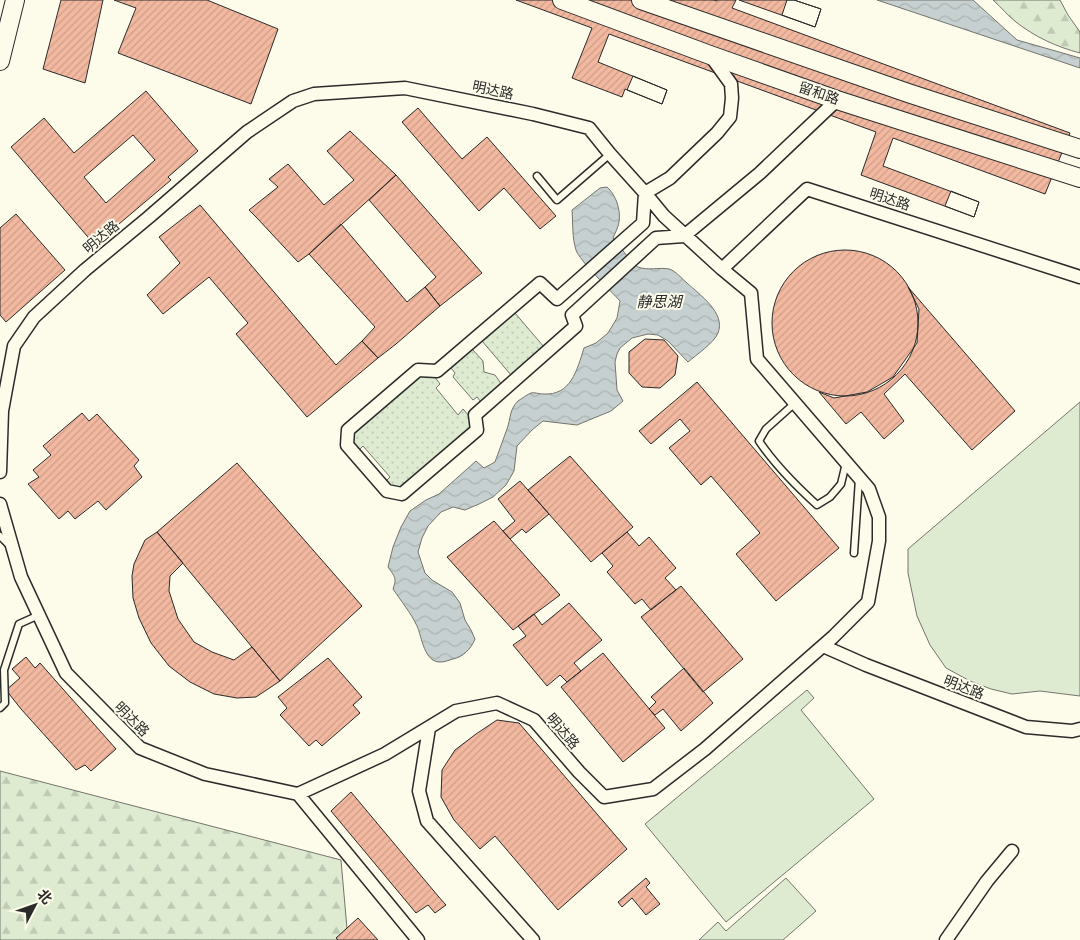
<svg xmlns="http://www.w3.org/2000/svg" width="1080" height="940" font-family="Inter,'Noto Sans SC',sans-serif">
  <style>
    .grass { fill: url(#grass-dots); stroke: #74746e }
    .forest { fill: url(#forest-firs); stroke: #74746e }
    .pitch { fill: #deebd1; stroke: #74746e }
    .water { fill: url(#water-waves); stroke: #74746e }
    .building { fill: url(#building-hatch); stroke: #2b2b2b; fill-rule: evenodd }
    .lines { fill: none; stroke-linecap: round; stroke-linejoin: round }
    .lane-casing { stroke: #2b2b2b; stroke-width: 9 }
    .street-casing { stroke: #2b2b2b; stroke-width: 15 }
    .secondary-casing { stroke: #2b2b2b; stroke-width: 20 }
    .lane { stroke: #fdfbea; stroke-width: 6 }
    .street { stroke: #fdfbea; stroke-width: 12 }
    .secondary { stroke: #fdfbea; stroke-width: 18 }
    .labels { text-anchor: middle; stroke-width: 4; stroke-linejoin: round; paint-order: stroke }
    .street-label { font-size: 14px; fill: #2b2b2b; stroke: #fdfbea }
    .water-label { font-size: 15px; font-style: italic; fill: #2b2b2b; stroke: #fdfbea }
  </style>
  <defs>
    <pattern id="grass-dots" width="8" height="8" patternUnits="userSpaceOnUse" patternTransform="scale(1.25)"><rect width="8" height="8" fill="#deebd1"/><path d="M2 2h.1M6 6h.1" fill="none" stroke="#bfcab4" stroke-width="1.8" stroke-linecap="round"/></pattern>
    <pattern id="forest-firs" width="22" height="20" patternUnits="userSpaceOnUse" patternTransform="scale(1.25)"><rect width="22" height="20" fill="#deebd1"/><path d="M5 1l3.5 6h-7zM16 11l3.5 6h-7z" fill="#bfcab4"/></pattern>
    <pattern id="water-waves" width="16" height="10" patternUnits="userSpaceOnUse" patternTransform="scale(1.25)"><rect width="16" height="10" fill="#c7d0d0"/><path d="M0 5q4-4 8 0t8 0" fill="none" stroke="#abb3b3"/></pattern>
    <pattern id="building-hatch" width="6" height="6" patternUnits="userSpaceOnUse" patternTransform="scale(1.25)"><rect width="6" height="6" fill="#f2b8a0"/><path d="M-1 1l2-2M0 6l6-6M5 7l2-2" fill="none" stroke="#d09e8a"/></pattern>
  </defs>
  <rect width="100%" height="100%" fill="#fdfbea"/>
  <path class="grass" d="M515 313 544 347 511 375 482 341Z
    M472 349 483 361 484 372 495 375 502 385 481 402 477 397 473 400 453 377 455 373 451 368Z
    M424 373 434 376 440 384 436 388 458 415 463 409 470 417 472 427 401 488 391 487 386 481 390 477 363 446 359 450 353 441V436L356 431Z"/>
  <path class="forest" d="M993 0H1060L1068 15 1080 32V53C1057 47 1035 37 1016 22 1008 16 1001 7 993 0Z
    M0 771 341 860 348 940H0Z"/>
  <path class="pitch" d="M1080 402V696L1040 691 1012 694 991 689 970 681 946 668 930 645 917 616 908 573V549Z
    M807 690 814 698 801 710 874 799 726 922 645 824Z
    M786 878 816 911 783 940H699L718 922 726 931Z"/>
  <path class="water" d="M877 0H973L1017 40 1080 58V68Z
    M607 187C616 195 621 210 619 222 618 228 615 233 613 238 618 244 633 265 638 267 648 271 659 267 669 269 676 271 682 279 687 283 700 295 726 313 718 333 714 343 696 355 688 362L668 341 658 335 648 334 632 338 620 348 617 354 615 362 617 390 623 401 611 411 577 425 543 421 532 430 517 446 514 471 506 485 493 497 479 504 465 510 453 507 441 512 428 526 422 538 418 552 425 573 432 580 452 592 460 603 465 620 471 630 475 639C471 649 463 657 453 659 449 660 445 662 441 662 424 663 422 637 417 626 411 613 401 601 393 589 397 578 395 577 388 567L393 547 401 527 410 511 426 500 439 494 476 461 484 468 495 462C499 451 503 440 507 429 511 418 509 410 518 401 521 399 528 394 531 393 534 392 539 394 543 394 571 396 577 370 584 348L596 343 608 333 617 318 620 301C611 291 579 260 576 250 572 238 573 223 572 210L600 188Z"/>
  <path class="building" d="M61 0H103L85 83 43 69Z
    M114 0H207L278 29 251 104 118 53 136 8Z
    M516 0H713L717 1V0H736L732 8 1070 133 1045 194 893 138 883 166 979 202 974 217 861 175 876 132 609 34 598 62 667 90 662 104 625 89 622 97 572 78 592 28Z
    M739 0H794L821 9 815 27Z
    M787 0H794L821 9 815 27 782 15Z
    M633 76 667 90 662 104 627 90Z
    M146 91 198 151 168 177 171 180 100 240 98 238 93 243 11 147 44 118 74 153ZM133 135 155 160 106 203 84 177Z
    M418 108 462 159 487 137 556 216 540 229 504 188 479 211 402 122Z
    M350 131 396 175 309 254 298 262 257 218 249 210 278 187 269 179 288 164 324 205 354 180 327 151Z
    M396 175 482 273 440 306 425 287 436 277 369 200Z
    M951 191 979 202 974 217 945 206Z
    M200 205 336 365 362 341 378 358 307 417 236 334 248 323 209 277 163 314 147 295 180 263 159 237Z
    M16 214 65 270 6 322 0 315V228Z
    M341 224 407 302 425 287 440 306 396 344 378 358 362 341 375 327 309 254Z
    M772 323a73 73 0 1 1 146 0a73 73 0 1 1-146 0Z
    M908 287 1015 411 972 450 905 374 884 394 904 421 884 439 861 412 846 424 819 392 834 398 867 392 893 377 917 343 919 309Z
    M645 339 664 340 678 356 675 375 660 388 642 387 629 373V352Z
    M697 382 839 548 776 601 736 554 760 533 711 476 701 485 669 448 690 431 680 419 651 444 639 431Z
    M82 413 89 421 97 414 139 460 134 466 142 477 106 510 98 501 75 519 68 511 59 519 28 484 39 477 33 470 51 455 43 446Z
    M570 456 633 527 591 562 528 490Z
    M237 463 362 606 280 681 157 532Z
    M520 481 549 514 526 533 522 529 510 539 503 531 515 521 498 499Z
    M494 521 560 595 513 630 447 557Z
    M157 532 183 563 170 576 169 591 178 619 194 642 212 652 234 660 252 647 280 681 256 697 237 698 214 694 190 682 169 666 151 643 139 618 133 598 132 576 134 564 145 540Z
    M627 532 639 546 649 537 676 568 665 578 676 590 651 610 642 599 635 604 607 572 613 566 602 553Z
    M681 586 743 659 703 692 641 617Z
    M569 603 602 640 574 663 581 671 567 682 560 675 547 686 513 645 526 636 518 626 534 614 542 625Z
    M603 653 665 728 623 762 561 687Z
    M26 657 35 668 40 663 116 749 91 771 85 765 76 770 21 709 6 690 20 678 12 669Z
    M328 658 362 697 353 705 360 713 322 746 316 740 309 746 280 715 287 708 278 697Z
    M684 668 713 703 681 731 663 709 655 715 649 709 656 702 651 697Z
    M497 720 519 723 627 849 558 910 495 836 480 849 454 820 441 797 442 770 455 750 476 734Z
    M351 792 438 896 446 905 435 913 428 905 416 913 331 811Z
    M646 878 650 883 646 887 660 904 646 915 632 898 622 907 618 902Z
    M358 918 378 940H338L336 938Z"/>
  <g class="lines">
    <defs>
      <path id="lane" d="M537 176 557 200 610 154
        M795 403 766 429 759 441C775 465 795 485 817 505L830 497 841 484 846 463
        M0 536 9 545
        M854 553 859 479
        M0 708 5 703 4 670 19 624 39 615"/>
      <path id="street" d="M710 55 731 84 732 98 730 117 717 133 670 178 645 193 643 223 557 299 540 283 437 371 418 370 348 430 347 445 387 491 402 494 477 430 475 415 576 326 572 315 656 238 684 236 760 173 837 100
        M722 269 807 189 1080 277
        M0 472 2 411 14 346 34 317 85 270 149 217 247 132 293 101 314 94 405 88 533 114 589 128 610 154 645 193 664 216 722 269 751 293 757 359 869 489 879 517V541L868 602 833 637 705 749 653 789 604 797 579 772 534 720 497 703 456 711 385 754 298 794 205 774 140 748 66 673 21 577 0 504
        M823 646 866 665 1026 727 1072 731 1080 729
        M429 728 419 791 427 821 533 940
        M298 794 418 940
        M946 940 987 881 1012 851"/>
      <path id="secondary" d="M562 0 710 55 837 100 1080 178
        M641 0 908 93 1080 149
        M0 61 15 0"/>
    </defs>
    <use href="#lane" class="lane-casing"/>
    <use href="#street" class="street-casing"/>
    <use href="#secondary" class="secondary-casing"/>
    <use href="#lane" class="lane"/>
    <use href="#street" class="street"/>
    <use href="#secondary" class="secondary"/>
  </g>
  <g class="labels">
    <g class="street-label">
      <text transform="translate(493 90) rotate(12)" y="5">明达路</text>
      <text transform="translate(819 93) rotate(19)" y="5">留和路</text>
      <text transform="translate(890 199) rotate(18)" y="5">明达路</text>
      <text transform="translate(101 237) rotate(-40)" y="5">明达路</text>
      <text transform="translate(964 687) rotate(21)" y="5">明达路</text>
      <text transform="translate(132 719) rotate(45)" y="5">明达路</text>
      <text transform="translate(563 731) rotate(49)" y="5">明达路</text>
    </g>
    <g class="water-label">
      <text x="659" y="307">静思湖</text>
    </g>
  </g>
  <g transform="translate(35 905) rotate(49)" stroke="#fdfbea" stroke-width="4" paint-order="stroke">
  <path d="M0-4L9 19L0 12L-9 19Z" fill="#2b2b2b"/>
  <text y="-8" font-size="14" font-weight="bold" text-anchor="middle" fill="#2b2b2b">北</text>
  </g>
</svg>
